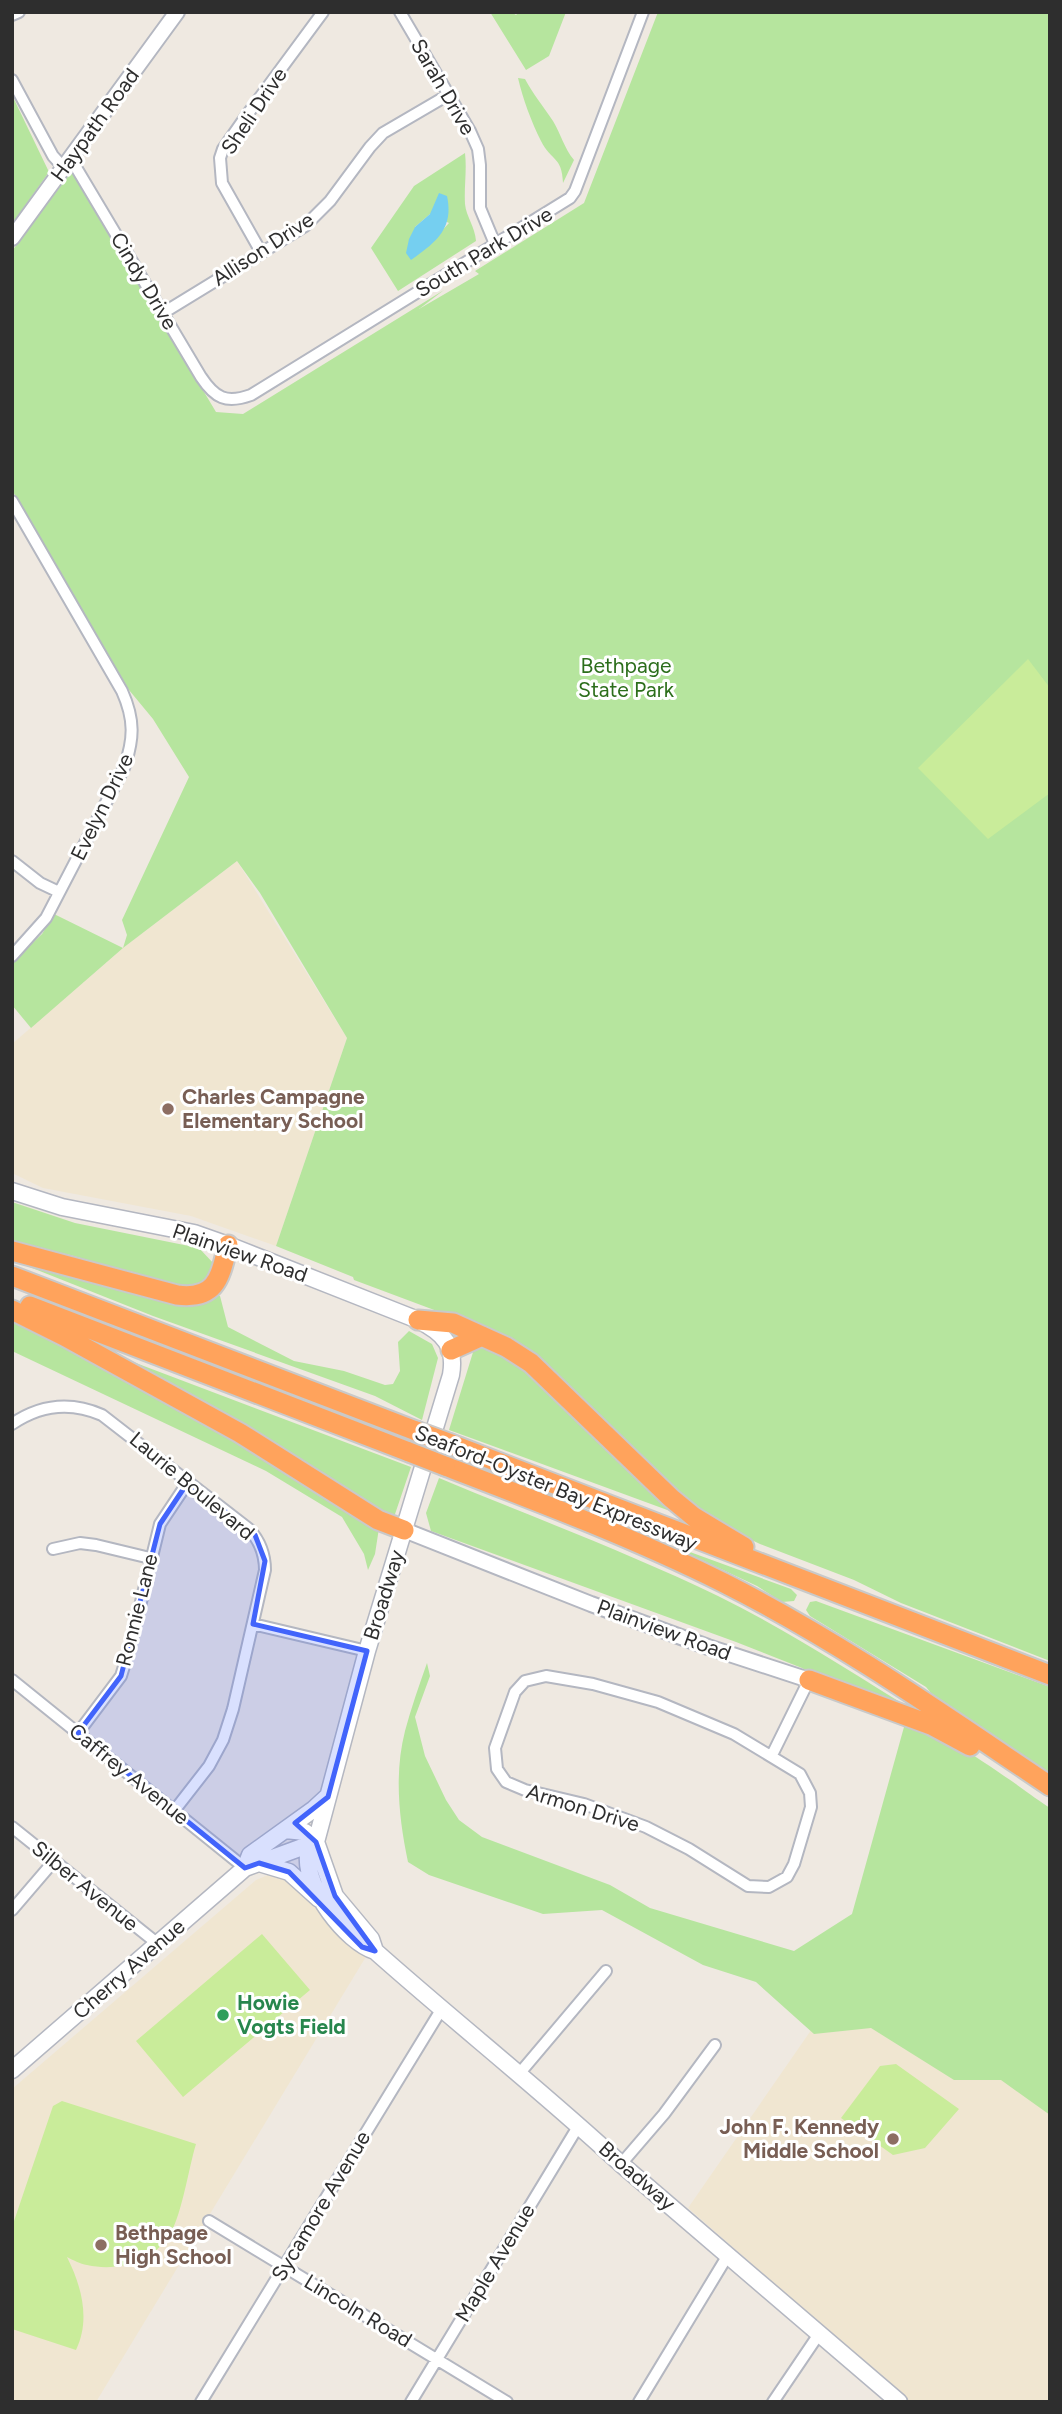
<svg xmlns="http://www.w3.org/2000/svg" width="1062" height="2414" font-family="Figtree,sans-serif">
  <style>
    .education { fill: #f0e6d1 }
    .green { fill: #b6e59e; fill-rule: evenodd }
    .pitch { fill: #c9ec9a }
    .water { fill: #75cff0 }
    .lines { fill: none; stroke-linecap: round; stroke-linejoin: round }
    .minor-casing { stroke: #b4b7c1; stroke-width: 14 }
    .tertiary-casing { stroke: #b4b7c1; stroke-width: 18 }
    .secondary-casing { stroke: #b4b7c1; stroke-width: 19 }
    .motorway-casing { stroke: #c9c9c9; stroke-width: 23 }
    .minor { stroke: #fff; stroke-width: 10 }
    .tertiary { stroke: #fff; stroke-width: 14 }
    .secondary { stroke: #fff; stroke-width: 16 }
    .motorway { stroke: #ffa35c; stroke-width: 19 }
    .motorway-bridge-casing { stroke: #c9c9c9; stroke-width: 23; stroke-linecap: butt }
    .motorway-bridge { stroke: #ffa35c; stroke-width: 19 }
    .marked { fill: #4264fb; fill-opacity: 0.2; stroke: #4264fb; stroke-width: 5; stroke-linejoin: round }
    .education-dot { fill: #8d6e63; stroke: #fff; stroke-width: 2.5 }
    .leisure-dot { fill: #2e9e5b; stroke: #fff; stroke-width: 2.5 }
    .labels { text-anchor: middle; stroke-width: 6; stroke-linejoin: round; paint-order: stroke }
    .street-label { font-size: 21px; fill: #2e2e2e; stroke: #fff }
    .park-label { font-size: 21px; fill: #2c6e1b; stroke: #fff }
    .education-label { font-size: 21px; font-weight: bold; fill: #785e54; stroke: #fff; text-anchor: start }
    .leisure-label { font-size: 21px; font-weight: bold; fill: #27864d; stroke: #fff; text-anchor: start }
  </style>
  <rect width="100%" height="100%" fill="#efe9e1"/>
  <path class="education" d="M237 861 347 1038 276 1246 191 1216 43 1188 12 1173V1044L123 948Z
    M270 1874 286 1879 367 1955 96 2402H12V2089L256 1880Z
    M825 2010 1050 2069V2402H910L688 2208Z"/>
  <path class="green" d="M490 12H511L516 15 519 12H566L549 56 526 70Z
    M658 12H1050V1661L901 1603 854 1580 760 1544 720 1525 686 1504 547 1365 520 1346 477 1326 354 1280 353 1277 276 1246 347 1038 260 893 237 861 123 948 31 1028 12 1005V962L42 934 54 914 123 948 127 935 122 920 189 777 153 719 129 690 12 490V251L72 171 216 412 243 414 444 290 419 309 479 274 475 271 584 203Z
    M518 78 525 79C533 94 543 106 553 121 561 134 564 148 574 160L563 183C562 156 551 161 541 141 531 121 523 99 518 78Z
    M12 95 49 172 12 224Z
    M465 153C467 170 464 187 465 204 466 216 475 227 476 241L398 291 371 248 414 186ZM430 214 449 223 425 249 415 227Z
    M12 1202 75 1223 199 1248 215 1265C211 1283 201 1285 184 1288L70 1255 12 1243Z
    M12 1260 220 1296 228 1327 294 1361 344 1371 385 1385 393 1384 400 1371 398 1342 409 1331 432 1344 438 1358 422 1420 375 1396 153 1316Z
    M12 1319 47 1333 266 1459 379 1528 375 1554 368 1570 364 1554 342 1517 266 1471 12 1351Z
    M479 1342 530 1371 673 1509 670 1511 449 1430 474 1349Z
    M124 1360H128L411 1467 393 1520Z
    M439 1478C532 1517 627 1552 718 1596 787 1630 853 1673 919 1714L821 1678 802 1668 736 1642 431 1531 426 1513Z
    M690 1552 791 1589 797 1595 794 1601 782 1602 757 1586 689 1554Z
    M816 1601 1050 1687V1773L931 1693 926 1687 810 1616 806 1610 810 1602Z
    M427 1663 430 1676 415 1717 425 1756 446 1800 459 1820 482 1837 610 1885 650 1908 794 1951 852 1914 904 1727C941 1725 1018 1787 1050 1808V2115L1001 2080H954L871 2028 814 2034 756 1982 703 1965 602 1910 543 1914 429 1875 408 1862C399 1819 394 1774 405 1731 411 1708 419 1686 427 1663Z"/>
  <path class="pitch" d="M1028 659 1050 688V793L988 839 918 768Z
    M262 1934 310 1990 183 2097 136 2041Z
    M896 2064 959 2109 925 2148 893 2155 841 2118 880 2066Z
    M62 2101 196 2144C189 2167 182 2213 171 2232 155 2262 118 2272 87 2265 80 2264 73 2260 67 2257 81 2285 91 2319 76 2350L12 2329V2227L53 2106Z"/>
  <path class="water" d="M439 193 447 196C454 229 436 242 411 260L406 253 409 239 415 227 430 214Z"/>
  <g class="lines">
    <defs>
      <path id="minor" d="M400 12 470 131 478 149 480 165V208L495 244
        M12 15 19 12
        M12 80 53 156 64 168
        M71 159 201 377C215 398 226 404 251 395L570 198 575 191 643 12
        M261 252 222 183 220 158 223 149 244 119 323 12
        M163 313 305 226 330 201 370 147 383 133 448 95
        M12 501 122 691C135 720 134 739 124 768L46 918 12 956
        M12 861 40 883 59 892
        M12 1424C40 1405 70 1401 102 1415L249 1529C260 1541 265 1554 265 1570L233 1709 223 1740 209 1766 174 1811
        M53 1549 80 1543 96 1545 150 1558
        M253 1624 367 1651
        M546 1676 593 1684 658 1702 734 1734 800 1774 810 1793 811 1807 794 1864 787 1877 769 1887 748 1886 689 1849 646 1827 584 1804 525 1790 506 1782 497 1769 495 1748 515 1692 525 1681Z
        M12 1680 245 1868
        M78 1733 121 1676 130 1647 160 1524 188 1482
        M772 1755 809 1680
        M12 1827 158 1944
        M12 1910 54 1861
        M519 2074 606 1971
        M621 2164 664 2114 715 2045
        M209 2221 507 2402
        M201 2402 441 2010
        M411 2402 579 2125
        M639 2402 728 2255
        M773 2402 819 2334"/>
      <path id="tertiary" d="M12 238 177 12
        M404 1530 591 1604 708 1647 809 1680"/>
      <path id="secondary" d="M12 1191 62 1207 194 1233 228 1245 418 1320C444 1333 456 1346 451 1375L367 1651 316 1842C314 1846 309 1852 308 1856 305 1888 346 1942 375 1951 456 2023 541 2090 621 2164L899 2402
        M285 1830 305 1832 316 1842 335 1896 371 1939 375 1951
        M259 1863 289 1872 319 1899
        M245 1868 250 1855 314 1809 327 1797
        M12 2070 245 1868 316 1842"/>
      <path id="motorway" d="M12 1251 177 1295C217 1300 220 1277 228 1245
        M12 1276 416 1431
        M30 1306 409 1452
        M12 1310 64 1336 240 1433 378 1520 404 1530
        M418 1320 453 1323 506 1347 531 1363 671 1498 694 1517 744 1547
        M451 1350 482 1336
        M451 1444 1050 1675
        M445 1466C539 1502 634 1538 724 1583 839 1641 944 1715 1050 1786
        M809 1680 931 1725 970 1746"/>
    </defs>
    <use href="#minor" class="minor-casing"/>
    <use href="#tertiary" class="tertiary-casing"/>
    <use href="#secondary" class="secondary-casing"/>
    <use href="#motorway" class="motorway-casing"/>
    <use href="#minor" class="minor"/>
    <use href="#tertiary" class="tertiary"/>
    <use href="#secondary" class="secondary"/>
    <use href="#motorway" class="motorway"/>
    <defs>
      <path id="motorway-bridge" d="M416 1431 451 1444
        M409 1452 445 1466"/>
    </defs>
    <use href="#motorway-bridge" class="motorway-bridge-casing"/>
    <use href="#motorway-bridge" class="motorway-bridge"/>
  </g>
  <path class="marked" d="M188 1482 255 1535 265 1561 253 1624 367 1651 328 1797 295 1823 316 1842 335 1896 375 1951 362 1947 289 1872 259 1863 245 1868 78 1733 121 1676 160 1524Z"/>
  <g class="education-dot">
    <circle cx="168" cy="1109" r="7"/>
    <circle cx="893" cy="2139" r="7"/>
    <circle cx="101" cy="2245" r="7"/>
  </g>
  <circle class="leisure-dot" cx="223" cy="2015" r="7"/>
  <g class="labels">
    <g class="street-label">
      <text transform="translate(443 87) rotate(60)" y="7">Sarah Drive</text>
      <text transform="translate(254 111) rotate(-56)" y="7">Sheli Drive</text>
      <text transform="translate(95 125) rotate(-54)" y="7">Haypath Road</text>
      <text transform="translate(263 249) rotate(-33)" y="7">Allison Drive</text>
      <text transform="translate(484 252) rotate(-31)" y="7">South Park Drive</text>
      <text transform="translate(144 281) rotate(59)" y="7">Cindy Drive</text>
      <text transform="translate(102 807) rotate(-64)" y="7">Evelyn Drive</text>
      <text transform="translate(240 1253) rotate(19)" y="7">Plainview Road</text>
      <text transform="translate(192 1486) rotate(40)" y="7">Laurie Boulevard</text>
      <text transform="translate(556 1488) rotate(22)" y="7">Seaford-Oyster Bay Expressway</text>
      <text transform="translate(384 1595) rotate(-73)" y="7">Broadway</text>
      <text transform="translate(137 1610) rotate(-76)" y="7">Ronnie Lane</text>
      <text transform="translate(664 1630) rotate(20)" y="7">Plainview Road</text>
      <text transform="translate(129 1774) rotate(39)" y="7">Caffrey Avenue</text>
      <text transform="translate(583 1808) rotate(17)" y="7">Armon Drive</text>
      <text transform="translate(85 1886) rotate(39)" y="7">Silber Avenue</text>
      <text transform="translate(129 1969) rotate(-41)" y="7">Cherry Avenue</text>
      <text transform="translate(637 2176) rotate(41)" y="7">Broadway</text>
      <text transform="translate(321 2206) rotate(-59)" y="7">Sycamore Avenue</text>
      <text transform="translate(495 2263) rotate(-59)" y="7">Maple Avenue</text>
      <text transform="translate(358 2311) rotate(31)" y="7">Lincoln Road</text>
    </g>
    <g class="park-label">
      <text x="626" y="673">Bethpage<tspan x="626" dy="24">State Park</tspan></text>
    </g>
    <g class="education-label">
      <text x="182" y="1104">Charles Campagne<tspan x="182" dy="24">Elementary School</tspan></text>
      <text x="879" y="2134" text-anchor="end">John F. Kennedy<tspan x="879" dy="24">Middle School</tspan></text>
      <text x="115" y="2240">Bethpage<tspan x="115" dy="24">High School</tspan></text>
    </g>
    <g class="leisure-label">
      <text x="237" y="2010">Howie<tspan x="237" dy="24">Vogts Field</tspan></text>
    </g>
  </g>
  <rect width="1062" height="2414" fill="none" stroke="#2e2e2e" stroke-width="28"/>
</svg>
